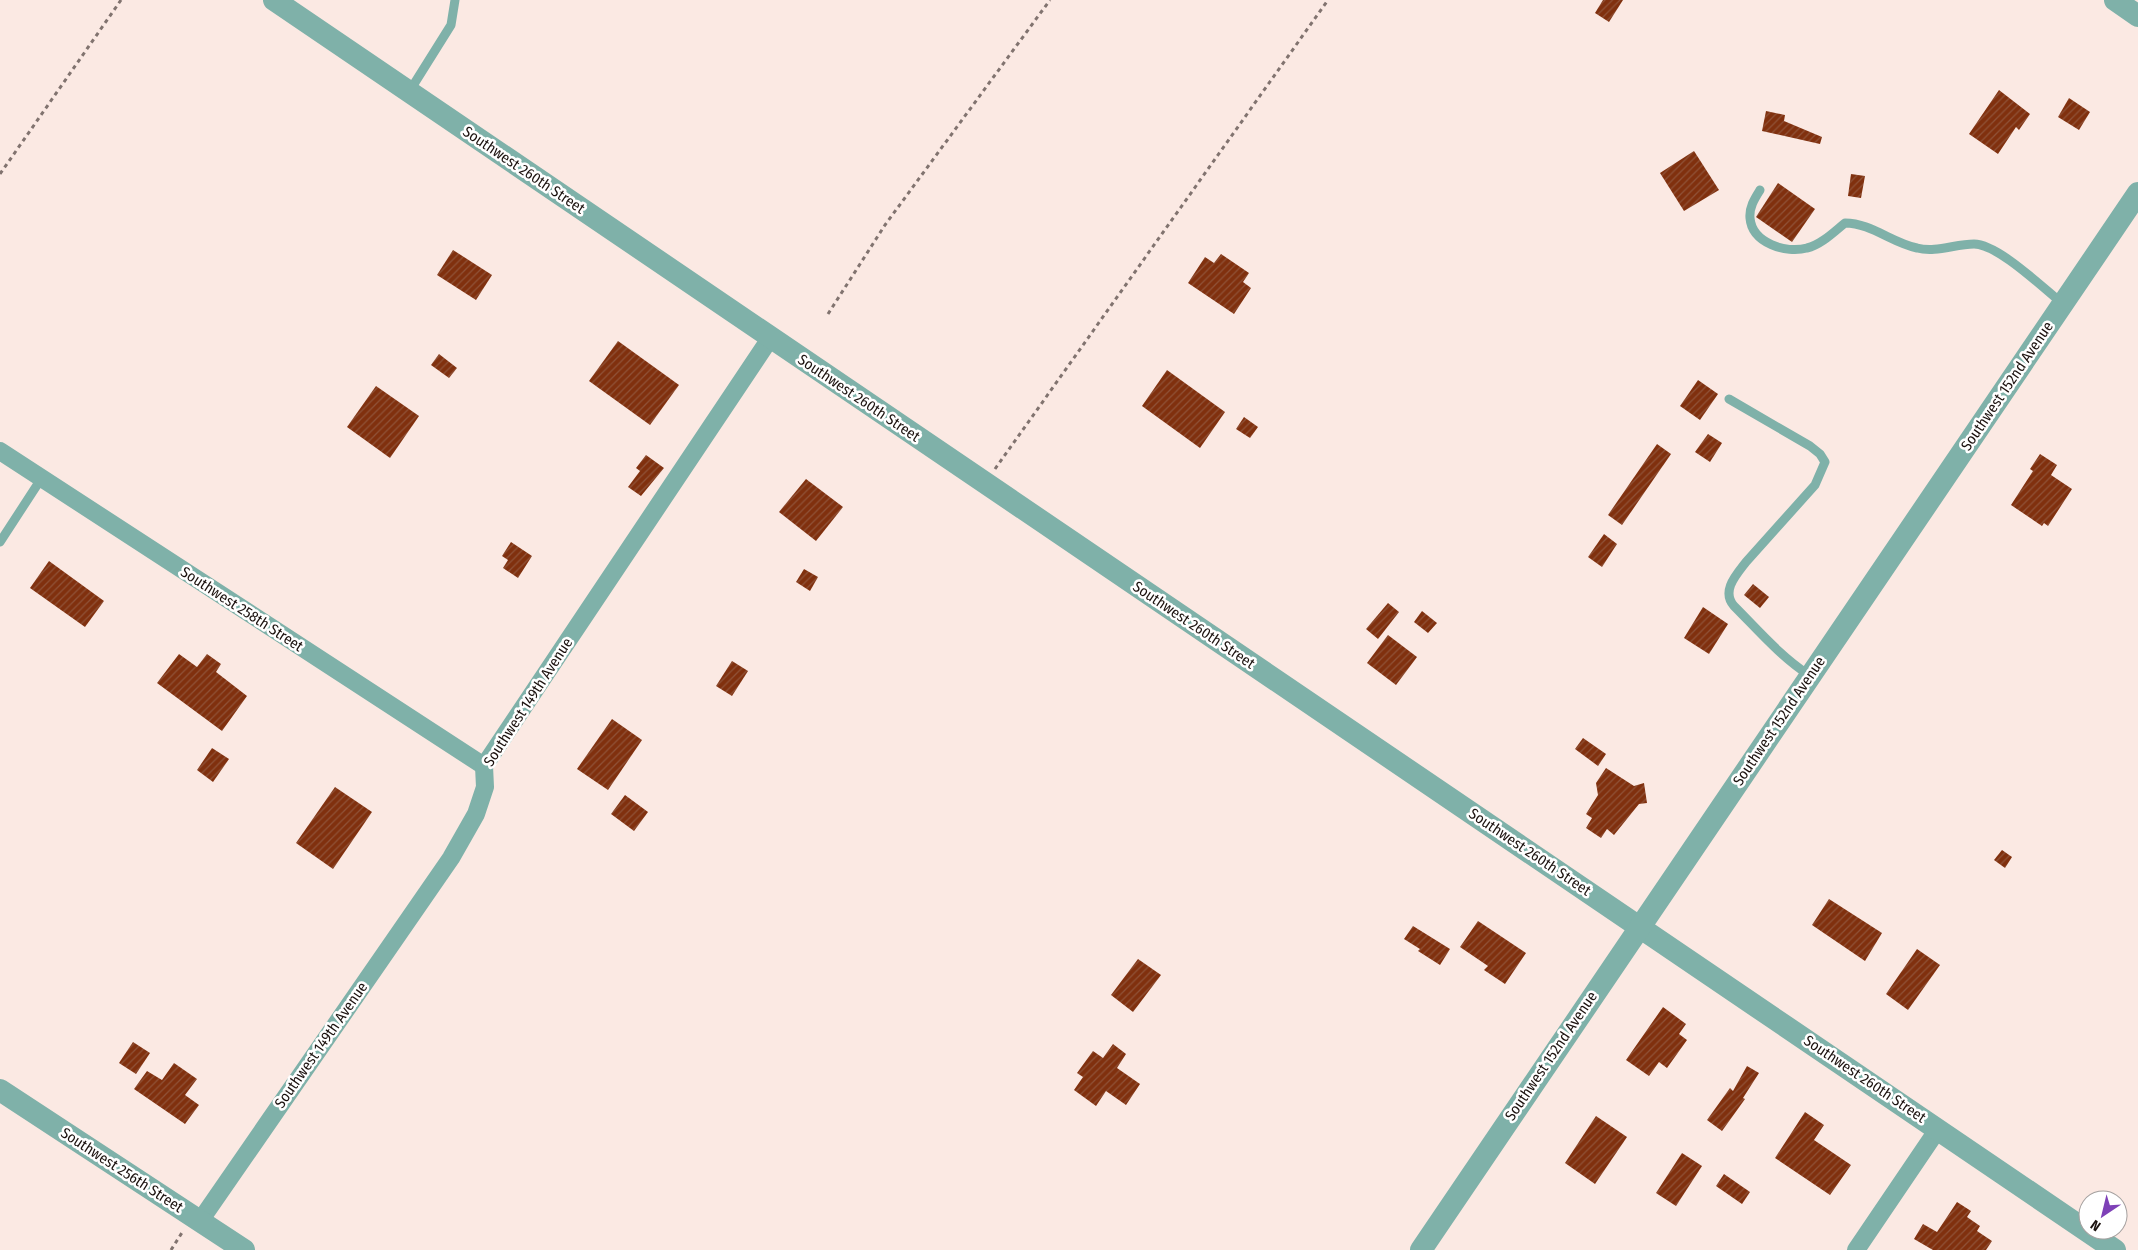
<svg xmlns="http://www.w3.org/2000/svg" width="2138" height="1250" font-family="'Fira Sans Condensed',sans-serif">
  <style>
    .building { fill: url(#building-hatch) }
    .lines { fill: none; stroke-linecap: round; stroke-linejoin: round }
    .path { stroke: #81736f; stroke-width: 3; stroke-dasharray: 4 4; stroke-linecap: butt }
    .service { stroke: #7fb1a9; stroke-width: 9 }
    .minor { stroke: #7fb1a9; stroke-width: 18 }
    .tertiary { stroke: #7fb1a9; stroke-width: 22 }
    .labels { text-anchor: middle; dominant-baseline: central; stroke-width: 5; stroke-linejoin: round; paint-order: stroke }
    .street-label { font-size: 15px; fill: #1b110e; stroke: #fff }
  </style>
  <defs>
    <pattern id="building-hatch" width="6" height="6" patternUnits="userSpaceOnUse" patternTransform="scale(1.25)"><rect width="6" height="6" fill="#80300e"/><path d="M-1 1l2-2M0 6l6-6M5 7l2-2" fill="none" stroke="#8f5238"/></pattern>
  </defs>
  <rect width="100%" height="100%" fill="#fbe9e3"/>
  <g class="building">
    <polygon points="1603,0 1623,0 1609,22 1595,13"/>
    <polygon points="1999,90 2030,114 2019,130 2016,127 1998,154 1969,134"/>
    <polygon points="2069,98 2090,112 2079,130 2058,117"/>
    <polygon points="1766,111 1785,115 1784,121 1822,137 1820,144 1762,131"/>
    <polygon points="1694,151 1719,190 1684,211 1660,173"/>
    <polygon points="1851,174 1865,176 1861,198 1848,196"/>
    <polygon points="1778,183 1815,209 1792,242 1756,217"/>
    <polygon points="453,250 492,275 476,300 437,275"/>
    <polygon points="1221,254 1249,273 1243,282 1251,288 1234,314 1188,283 1205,257 1214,263"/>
    <polygon points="618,341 679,385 650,425 589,381"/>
    <polygon points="439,354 457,368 449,378 431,365"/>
    <polygon points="1167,370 1225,412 1200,448 1142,406"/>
    <polygon points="1698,380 1718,394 1700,420 1680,406"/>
    <polygon points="376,386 419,416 390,458 347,427"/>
    <polygon points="1244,417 1258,427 1250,438 1236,429"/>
    <polygon points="1708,434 1722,443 1710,462 1695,452"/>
    <polygon points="1657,444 1671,454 1622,525 1608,515"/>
    <polygon points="2040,454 2057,465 2051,475 2072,489 2048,526 2044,523 2042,526 2011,505 2033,471 2030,469"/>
    <polygon points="646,455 664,468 641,496 628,487 640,471 636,468"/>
    <polygon points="806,479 843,507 816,541 779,512"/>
    <polygon points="1604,534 1617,544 1602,567 1588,557"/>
    <polygon points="511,542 532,556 518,578 503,568 508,560 502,556"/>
    <polygon points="49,561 104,601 85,627 30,588"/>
    <polygon points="804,569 818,577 810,591 796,582"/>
    <polygon points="1753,584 1769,597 1760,608 1744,595"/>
    <polygon points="1388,603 1399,612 1378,639 1366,629"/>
    <polygon points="1703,607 1728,624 1709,654 1684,638"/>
    <polygon points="1422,611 1437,623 1428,633 1414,622"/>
    <polygon points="1388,635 1417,657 1396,685 1367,663"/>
    <polygon points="179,654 197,667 207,654 221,664 216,672 247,696 222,731 157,683"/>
    <polygon points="732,661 748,671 732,696 716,686"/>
    <polygon points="612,719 642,740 608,790 577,769"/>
    <polygon points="1583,738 1606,754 1598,766 1575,749"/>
    <polygon points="212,748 229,759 213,782 197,770"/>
    <polygon points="1606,768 1634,786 1644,783 1647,803 1639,804 1614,835 1607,829 1601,838 1586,828 1592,818 1586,814 1598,795 1596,783"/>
    <polygon points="335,787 372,812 333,869 296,843"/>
    <polygon points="625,795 648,812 634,831 611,814"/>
    <polygon points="2002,850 2012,857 2005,868 1994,860"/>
    <polygon points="1829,899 1882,933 1865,961 1812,925"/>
    <polygon points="1478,921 1526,953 1505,984 1484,970 1488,966 1460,947"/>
    <polygon points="1413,926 1450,949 1440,965 1418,951 1420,949 1404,939"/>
    <polygon points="1917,949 1940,965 1908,1010 1886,994"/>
    <polygon points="1138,959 1161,975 1133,1012 1111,995"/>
    <polygon points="1663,1007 1686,1024 1679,1034 1687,1040 1667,1068 1659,1062 1649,1076 1626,1060"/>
    <polygon points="133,1042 150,1053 136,1074 119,1063"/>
    <polygon points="1113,1044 1126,1054 1117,1068 1140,1084 1126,1105 1106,1091 1096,1106 1074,1090 1083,1077 1077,1073 1093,1051 1103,1058"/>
    <polygon points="174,1063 197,1079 185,1095 199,1105 185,1124 134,1089 147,1071 162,1080"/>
    <polygon points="1747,1066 1759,1073 1743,1098 1745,1099 1722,1131 1707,1120 1730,1088 1733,1091"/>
    <polygon points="1805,1112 1824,1125 1814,1140 1851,1165 1830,1195 1775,1158"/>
    <polygon points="1596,1116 1627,1137 1595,1184 1565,1163"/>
    <polygon points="1682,1153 1702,1166 1676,1206 1656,1193"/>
    <polygon points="1724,1174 1750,1192 1742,1204 1716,1186"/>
    <polygon points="1957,1202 1971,1211 1967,1217 1980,1226 1977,1231 1992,1241 1986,1250 1933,1250 1914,1239 1923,1224 1937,1232"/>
  </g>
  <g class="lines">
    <g class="path">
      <polyline points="0,174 121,0"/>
      <polyline points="828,314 885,225 1050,0"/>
      <polyline points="995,469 1328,0"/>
      <polyline points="171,1250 183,1231"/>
    </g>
    <g class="service">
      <polyline points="409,92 451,25 455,0"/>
      <path d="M1760 190C1755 198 1749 207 1750 218 1752 243 1786 254 1807 248 1821 245 1835 231 1845 223 1871 223 1892 243 1917 248 1936 253 1955 244 1974 244 1998 244 2043 288 2063 304"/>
      <path d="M1729 399 1810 446 1820 454 1825 462 1815 485 1746 562C1736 575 1721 591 1734 606 1758 630 1780 656 1809 675"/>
      <polyline points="0,542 41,479"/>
    </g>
    <g class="minor">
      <polyline points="0,451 484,766"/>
      <polyline points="200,1221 451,858 476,814 485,787 484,766 771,337"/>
      <polyline points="1856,1250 1938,1129"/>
    </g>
    <g class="tertiary">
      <polyline points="274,0 2115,1250"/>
      <polyline points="2115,0 2138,16"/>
      <polyline points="0,1090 244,1250"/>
      <polyline points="1421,1250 2138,193"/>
    </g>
  </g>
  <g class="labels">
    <g class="street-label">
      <text transform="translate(524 170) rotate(34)">Southwest 260th Street</text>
      <text transform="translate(2007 386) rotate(-56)">Southwest 152nd Avenue</text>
      <text transform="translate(859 398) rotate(34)">Southwest 260th Street</text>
      <text transform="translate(242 609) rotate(33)">Southwest 258th Street</text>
      <text transform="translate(1194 625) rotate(34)">Southwest 260th Street</text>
      <text transform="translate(528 702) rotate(-57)">Southwest 149th Avenue</text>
      <text transform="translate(1779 721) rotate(-56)">Southwest 152nd Avenue</text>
      <text transform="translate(1530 852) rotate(34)">Southwest 260th Street</text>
      <text transform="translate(321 1045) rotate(-55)">Southwest 149th Avenue</text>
      <text transform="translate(1551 1056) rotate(-56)">Southwest 152nd Avenue</text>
      <text transform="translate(1865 1079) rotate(34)">Southwest 260th Street</text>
      <text transform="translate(122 1170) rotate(33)">Southwest 256th Street</text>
    </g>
  </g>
  <g transform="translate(2103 1215) rotate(215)"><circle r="24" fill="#ffffff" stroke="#a4a09f"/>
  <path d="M0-4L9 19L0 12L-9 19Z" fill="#7e41b7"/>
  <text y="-8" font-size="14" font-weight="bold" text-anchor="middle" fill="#1b110e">N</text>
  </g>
</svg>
